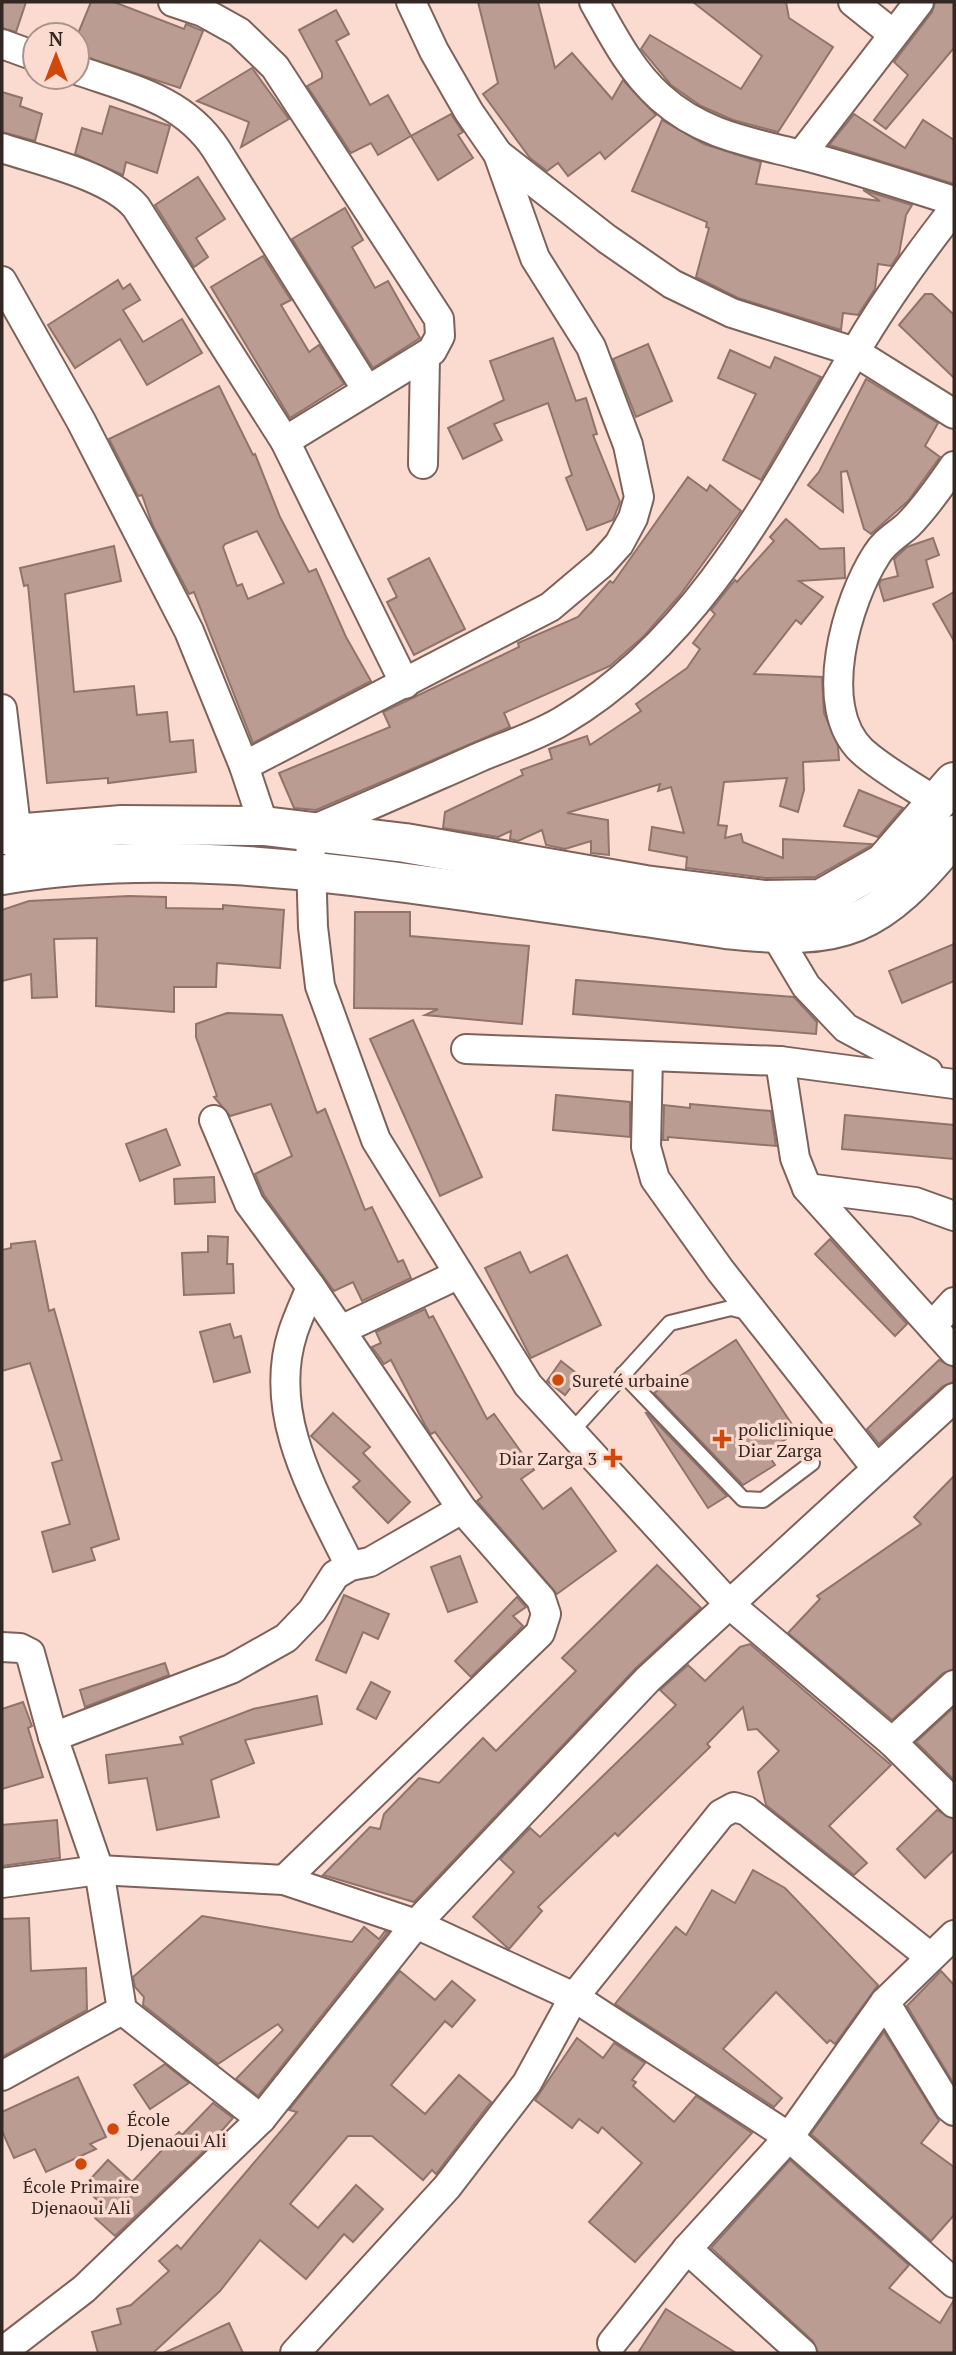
<svg xmlns="http://www.w3.org/2000/svg" width="956" height="2355" font-family="'PT Serif',serif">
  <style>
    .building { fill: #ba9c92; stroke: #90746a; stroke-width: 2; fill-rule: evenodd }
    .lines { fill: none; stroke-linecap: round; stroke-linejoin: round }
    .lane-casing { stroke: #7e6259; stroke-width: 18 }
    .street-casing { stroke: #7e6259; stroke-width: 32 }
    .primary-casing { stroke: #7e6259; stroke-width: 42 }
    .lane { stroke: #fff; stroke-width: 14 }
    .street { stroke: #fff; stroke-width: 28 }
    .primary { stroke: #fff; stroke-width: 38 }
    .poi-dot { fill: #cf4a0a; stroke: #fbdbd0; stroke-width: 2.5 }
    .labels { text-anchor: middle; dominant-baseline: central; stroke-width: 7; stroke-linejoin: round; paint-order: stroke }
    .poi-label { font-size: 18px; fill: #332723; stroke: #fbdbd0; text-anchor: start }
  </style>
  <rect width="100%" height="100%" fill="#fbdbd0"/>
  <g class="building">
    <polygon points="2,2 26,2 16,32 2,28"/>
    <polygon points="91,2 114,2 184,29 186,24 203,31 180,88 77,54 77,36"/>
    <polygon points="478,2 538,2 555,68 572,53 612,99 623,80 656,115 605,159 600,152 568,176 558,163 547,171 530,158 483,94 498,83"/>
    <polygon points="693,2 786,2 789,18 833,47 778,132 733,120 701,106 671,85 641,49 650,35 741,89 762,56"/>
    <polygon points="935,2 954,2 954,48 886,129 874,120 908,75 894,62 932,12"/>
    <polygon points="336,10 349,34 336,41 370,105 388,95 411,136 451,114 463,132 458,135 473,158 438,180 411,136 378,155 371,143 351,153 307,86 322,78 322,73 299,30"/>
    <polygon points="252,68 289,119 241,147 249,122 197,101"/>
    <polygon points="2,92 22,98 20,106 42,114 35,141 2,132"/>
    <polygon points="110,106 170,126 157,173 126,162 123,175 75,154 82,128 102,134"/>
    <polygon points="854,114 905,148 923,120 954,140 954,184 829,145"/>
    <polygon points="662,120 704,144 761,162 756,184 880,201 863,190 912,205 906,215 899,254 891,266 878,264 875,289 858,315 843,313 841,330 738,298 696,277 709,228 706,227 707,222 632,191"/>
    <polygon points="198,177 225,219 196,238 208,257 194,267 155,205"/>
    <polygon points="345,208 363,240 352,247 375,288 388,281 420,338 373,368 292,239"/>
    <polygon points="263,256 291,300 281,305 309,352 319,345 344,384 290,418 211,287"/>
    <polygon points="118,280 123,289 130,284 140,300 123,310 143,342 182,319 202,353 147,385 120,339 75,368 48,325"/>
    <polygon points="925,294 932,294 954,315 954,378 899,325"/>
    <polygon points="553,338 576,401 586,398 597,434 593,435 620,502 613,520 587,530 566,478 572,475 548,403 494,424 502,440 463,459 448,428 504,400 490,361"/>
    <polygon points="648,344 672,401 636,417 613,359"/>
    <polygon points="730,350 770,368 775,357 821,377 761,480 723,460 756,394 718,378"/>
    <polygon points="866,379 938,423 925,446 940,457 908,501 871,534 864,529 847,471 841,472 843,512 808,485 819,472"/>
    <path d="M219 386 253 455 255 454 280 517 309 572 316 569 346 637 371 681 253 743 194 592 189 594 153 526 142 495 138 496 109 439ZM257 531 284 583 248 599 242 584 237 586 223 547 225 544Z"/>
    <polygon points="688,477 707,491 710,485 741,511 680,595 644,636 610,666 504,713 510,727 316,810 294,808 279,773 390,727 383,712 519,647 518,643 578,617 610,581 613,583"/>
    <polygon points="786,519 820,549 844,548 845,578 799,581 823,597 801,624 796,620 754,674 822,677 824,713 838,746 839,760 803,762 804,790 798,812 780,806 787,778 724,782 718,825 727,826 725,838 741,834 743,842 783,858 783,839 872,844 870,846 815,877 766,878 686,868 687,857 649,850 652,827 684,833 671,787 658,791 660,784 567,813 608,820 609,855 591,853 591,841 565,849 546,845 542,830 518,841 510,839 511,831 498,837 443,828 445,812 523,775 521,770 552,759 549,749 587,736 590,745 641,711 636,704 687,668 700,649 693,643 715,614 711,610 735,580 737,582 774,541 770,537"/>
    <polygon points="933,538 939,555 926,560 933,587 884,601 879,584 881,580 898,576 894,559 907,547"/>
    <polygon points="114,546 121,581 65,594 74,692 134,686 137,715 167,712 170,742 193,740 196,772 108,783 108,778 47,783 28,585 24,586 20,568"/>
    <polygon points="429,558 465,629 414,655 387,602 397,597 388,579"/>
    <polygon points="954,592 954,641 933,604"/>
    <polygon points="859,790 903,808 878,837 844,826"/>
    <polygon points="129,896 166,897 166,908 223,909 223,905 284,910 280,968 217,963 216,987 174,987 174,1012 96,1006 97,938 54,939 57,997 32,998 31,974 2,981 2,910 29,901"/>
    <polygon points="355,912 410,912 410,936 529,946 522,1024 425,1015 438,1009 354,1008"/>
    <polygon points="954,944 954,981 902,1003 889,971"/>
    <polygon points="576,980 794,997 817,1022 816,1034 573,1014"/>
    <polygon points="227,1013 282,1015 317,1113 325,1109 365,1210 372,1207 398,1262 403,1260 411,1278 362,1301 353,1282 334,1291 264,1195 255,1174 292,1156 271,1104 230,1116 214,1097 217,1096 196,1037 196,1024"/>
    <polygon points="413,1020 482,1177 440,1196 370,1039"/>
    <polygon points="556,1095 630,1102 630,1137 553,1130"/>
    <polygon points="690,1104 771,1111 776,1146 668,1137 668,1140 663,1140 664,1105 690,1108"/>
    <polygon points="845,1115 954,1125 954,1159 842,1149"/>
    <polygon points="166,1129 180,1165 140,1181 126,1144"/>
    <polygon points="214,1177 215,1202 175,1204 174,1179"/>
    <polygon points="208,1236 228,1237 227,1264 233,1264 234,1293 184,1295 182,1253 208,1252"/>
    <polygon points="830,1239 907,1324 895,1336 815,1254"/>
    <polygon points="35,1241 49,1311 54,1309 119,1539 91,1548 95,1560 53,1572 42,1532 70,1524 52,1463 62,1460 30,1363 2,1371 2,1250 11,1248 11,1244"/>
    <polygon points="520,1252 530,1273 567,1255 601,1325 531,1358 485,1268"/>
    <polygon points="425,1309 429,1318 433,1316 487,1419 494,1414 534,1470 521,1479 543,1509 571,1488 616,1551 557,1594 477,1501 482,1497 435,1432 431,1434 425,1425 391,1360 384,1364 372,1347 381,1343 376,1332"/>
    <polygon points="230,1324 234,1338 241,1336 250,1372 214,1382 200,1332"/>
    <polygon points="736,1340 797,1432 766,1452 775,1465 743,1485 654,1393"/>
    <polygon points="939,1360 954,1367 954,1382 943,1386 879,1444 867,1429"/>
    <polygon points="561,1361 580,1376 565,1395 547,1381"/>
    <polygon points="333,1413 370,1447 363,1453 410,1502 388,1523 353,1487 360,1481 311,1436"/>
    <polygon points="646,1413 647,1413 727,1496 708,1508"/>
    <polygon points="954,1476 954,1669 943,1673 892,1720 788,1633 820,1599 817,1596 921,1524 914,1517"/>
    <polygon points="460,1556 477,1602 448,1612 431,1567"/>
    <polygon points="657,1565 701,1608 635,1669 414,1902 323,1875 370,1827 380,1829 384,1814 419,1778 439,1783 483,1738 496,1751 576,1671 562,1658"/>
    <polygon points="344,1595 389,1614 378,1639 363,1632 346,1673 316,1660"/>
    <polygon points="517,1597 526,1607 513,1616 523,1626 471,1677 455,1661"/>
    <polygon points="750,1644 891,1765 829,1826 867,1863 854,1875 766,1805 758,1772 779,1751 757,1729 748,1730 743,1707 707,1744 710,1747 618,1836 615,1833 538,1907 542,1911 509,1949 473,1917 514,1872 500,1859 530,1828 540,1837 676,1705 660,1690 688,1665 705,1681 740,1647"/>
    <polygon points="165,1663 169,1675 85,1707 80,1690"/>
    <polygon points="371,1682 390,1692 376,1719 357,1709"/>
    <polygon points="317,1696 322,1724 245,1740 254,1763 211,1780 219,1817 157,1830 147,1778 109,1783 106,1755 183,1744 180,1737 253,1709"/>
    <polygon points="23,1702 32,1726 28,1728 43,1777 2,1789 2,1709"/>
    <polygon points="954,1707 954,1780 916,1742"/>
    <polygon points="937,1810 954,1819 954,1850 925,1878 897,1849"/>
    <polygon points="57,1820 60,1858 2,1866 2,1825"/>
    <polygon points="753,1870 785,1888 878,1985 835,2044 830,2040 827,2043 776,1992 723,2049 782,2098 774,2107 615,2004 676,1927 686,1935 712,1890 735,1903"/>
    <polygon points="202,1916 352,1942 364,1927 379,1939 385,1931 388,1932 258,2096 236,2079 283,2030 278,2024 218,2064 143,2005 144,1997 135,1987 133,1977"/>
    <polygon points="29,1918 31,1971 86,1968 87,2010 2,2057 2,1919"/>
    <polygon points="400,1971 435,2000 452,1981 475,2000 452,2027 445,2021 391,2085 425,2114 459,2075 491,2102 436,2174 432,2170 423,2180 372,2136 348,2136 290,2204 318,2228 356,2185 383,2209 353,2242 344,2234 306,2279 260,2240 220,2291 153,2353 98,2353 92,2332 121,2324 117,2309 131,2305 169,2271 159,2261 177,2245 181,2249 297,2112 289,2110"/>
    <polygon points="941,1971 954,1985 954,2084 907,2006"/>
    <polygon points="884,2032 939,2121 921,2143 954,2167 954,2215 931,2241 811,2134"/>
    <polygon points="577,2038 603,2058 614,2043 645,2063 632,2080 636,2082 633,2086 674,2122 696,2096 752,2133 635,2262 589,2222 642,2163 602,2127 598,2133 579,2119 572,2128 535,2100"/>
    <polygon points="165,2064 189,2083 150,2109 134,2085"/>
    <polygon points="78,2077 106,2137 90,2144 96,2149 46,2172 35,2149 14,2158 2,2131 2,2112"/>
    <polygon points="213,2103 233,2118 202,2153 115,2236 95,2218 105,2207 83,2187 108,2160 132,2182 179,2132 182,2135"/>
    <polygon points="790,2160 909,2265 889,2288 940,2323 954,2300 954,2353 818,2353 813,2341 711,2248"/>
    <polygon points="666,2309 736,2353 638,2353"/>
    <polygon points="229,2323 243,2353 164,2353"/>
  </g>
  <g class="lines">
    <defs>
      <g id="lane">
        <polyline points="623,1374 743,1499 763,1500 812,1463"/>
        <polyline points="572,1431 670,1323 731,1308 751,1313"/>
      </g>
      <g id="street">
        <polyline points="173,2 203,12 239,32 275,67 439,319 440,336 432,351 285,441"/>
        <polyline points="411,2 434,51 469,112 498,154 607,239 672,284 732,313 855,352 954,414"/>
        <path d="M594 2C613 36 631 71 660 97 702 135 750 142 801 155 853 168 903 185 954 201"/>
        <polyline points="853,2 893,34"/>
        <polyline points="2,44 35,56"/>
        <path d="M77 70C131 89 183 99 216 149L367 390"/>
        <path d="M2 148C41 161 110 176 136 207L285 441 405 684"/>
        <polyline points="801,155 919,2"/>
        <path d="M954 209C918 255 884 302 855 352 776 486 701 639 562 721 537 736 506 746 480 757 423 782 367 807 310 831L313 927 320 986 376 1140 528 1385 729 1604 892 1742 954 1803"/>
        <polyline points="2,281 81,421 189,631 244,766 264,826"/>
        <polyline points="423,464 425,357"/>
        <polyline points="2,709 19,852"/>
        <polyline points="244,766 550,607 601,564 619,544 633,518 639,497 628,445 591,347 535,258 498,154"/>
        <path d="M938 803C913 786 884 771 862 751 815 707 847 600 877 554 885 541 897 535 908 525 926 507 940 486 954 466"/>
        <polyline points="775,934 806,986 846,1028 928,1072"/>
        <polyline points="466,1049 780,1061 954,1084"/>
        <polyline points="648,1056 646,1147 655,1179 720,1270 877,1469"/>
        <polyline points="780,1061 795,1158 807,1188 954,1351"/>
        <polyline points="214,1120 249,1203 311,1287"/>
        <polyline points="807,1188 915,1202 954,1216"/>
        <polyline points="932,1326 954,1302"/>
        <polyline points="341,1330 459,1274"/>
        <polyline points="2,1647 20,1648 30,1653 53,1737 99,1870 122,2010 2,2076"/>
        <polyline points="53,1737 231,1669 286,1638 312,1611 335,1575 350,1566 370,1562 462,1509"/>
        <polyline points="892,1742 954,1685"/>
        <path d="M284 1880 540 1633 546 1614 541 1599 462 1509 311 1287C305 1302 298 1317 293 1332 266 1415 315 1494 350 1566"/>
        <polyline points="2,1883 99,1870 284,1880 416,1924 574,1997 789,2137 954,2283"/>
        <polyline points="885,2002 949,2107 954,2111"/>
        <polyline points="122,2010 261,2119"/>
        <polyline points="687,2249 802,2353"/>
        <polyline points="612,2343 687,2249 789,2137 885,2002 954,1935"/>
        <polyline points="2,2352 84,2289 261,2119 416,1924 647,1680 954,1398"/>
        <polyline points="295,2353 447,2187 527,2083 574,1997 721,1814 734,1807 747,1811 929,1956"/>
      </g>
      <g id="primary">
        <polyline points="2,835 122,825 264,826 405,843 645,885 765,900 821,899 884,863 954,782"/>
        <path d="M2 875C152 849 307 869 457 890 547 903 636 915 726 929 845 942 878 928 954 835"/>
      </g>
    </defs>
    <use href="#lane" class="lane-casing"/>
    <use href="#street" class="street-casing"/>
    <use href="#primary" class="primary-casing"/>
    <use href="#lane" class="lane"/>
    <use href="#street" class="street"/>
    <use href="#primary" class="primary"/>
  </g>
  <g class="poi-dot">
    <circle cx="558" cy="1380" r="7"/>
    <path d="M718.5 1428.5h7v7h7v7h-7v7h-7v-7h-7v-7h7z"/>
    <path d="M609.5 1447.5h7v7h7v7h-7v7h-7v-7h-7v-7h7z"/>
    <circle cx="113" cy="2129" r="7"/>
    <circle cx="81" cy="2164" r="7"/>
  </g>
  <g class="labels">
    <g class="poi-label">
      <text x="572" y="1380">Sureté urbaine</text>
      <text x="738" y="1429">policlinique<tspan x="738" dy="21">Diar Zarga</tspan></text>
      <text x="597" y="1458" text-anchor="end">Diar Zarga 3</text>
      <text x="127" y="2119">École<tspan x="127" dy="21">Djenaoui Ali</tspan></text>
      <text x="81" y="2186" text-anchor="middle">École Primaire<tspan x="81" dy="21">Djenaoui Ali</tspan></text>
    </g>
  </g>
  <rect width="956" height="2355" fill="none" stroke="#332723" stroke-width="7"/>
  <g transform="translate(56 56)"><circle r="33" fill="#fbdbd0" stroke="#ab938b" stroke-width="2"/>
  <path d="M0-5L12 26L0 18L-12 26Z" fill="#cf4a0a"/>
  <text y="-10" font-size="19" font-weight="bold" text-anchor="middle" fill="#332723">N</text>
  </g>
</svg>
